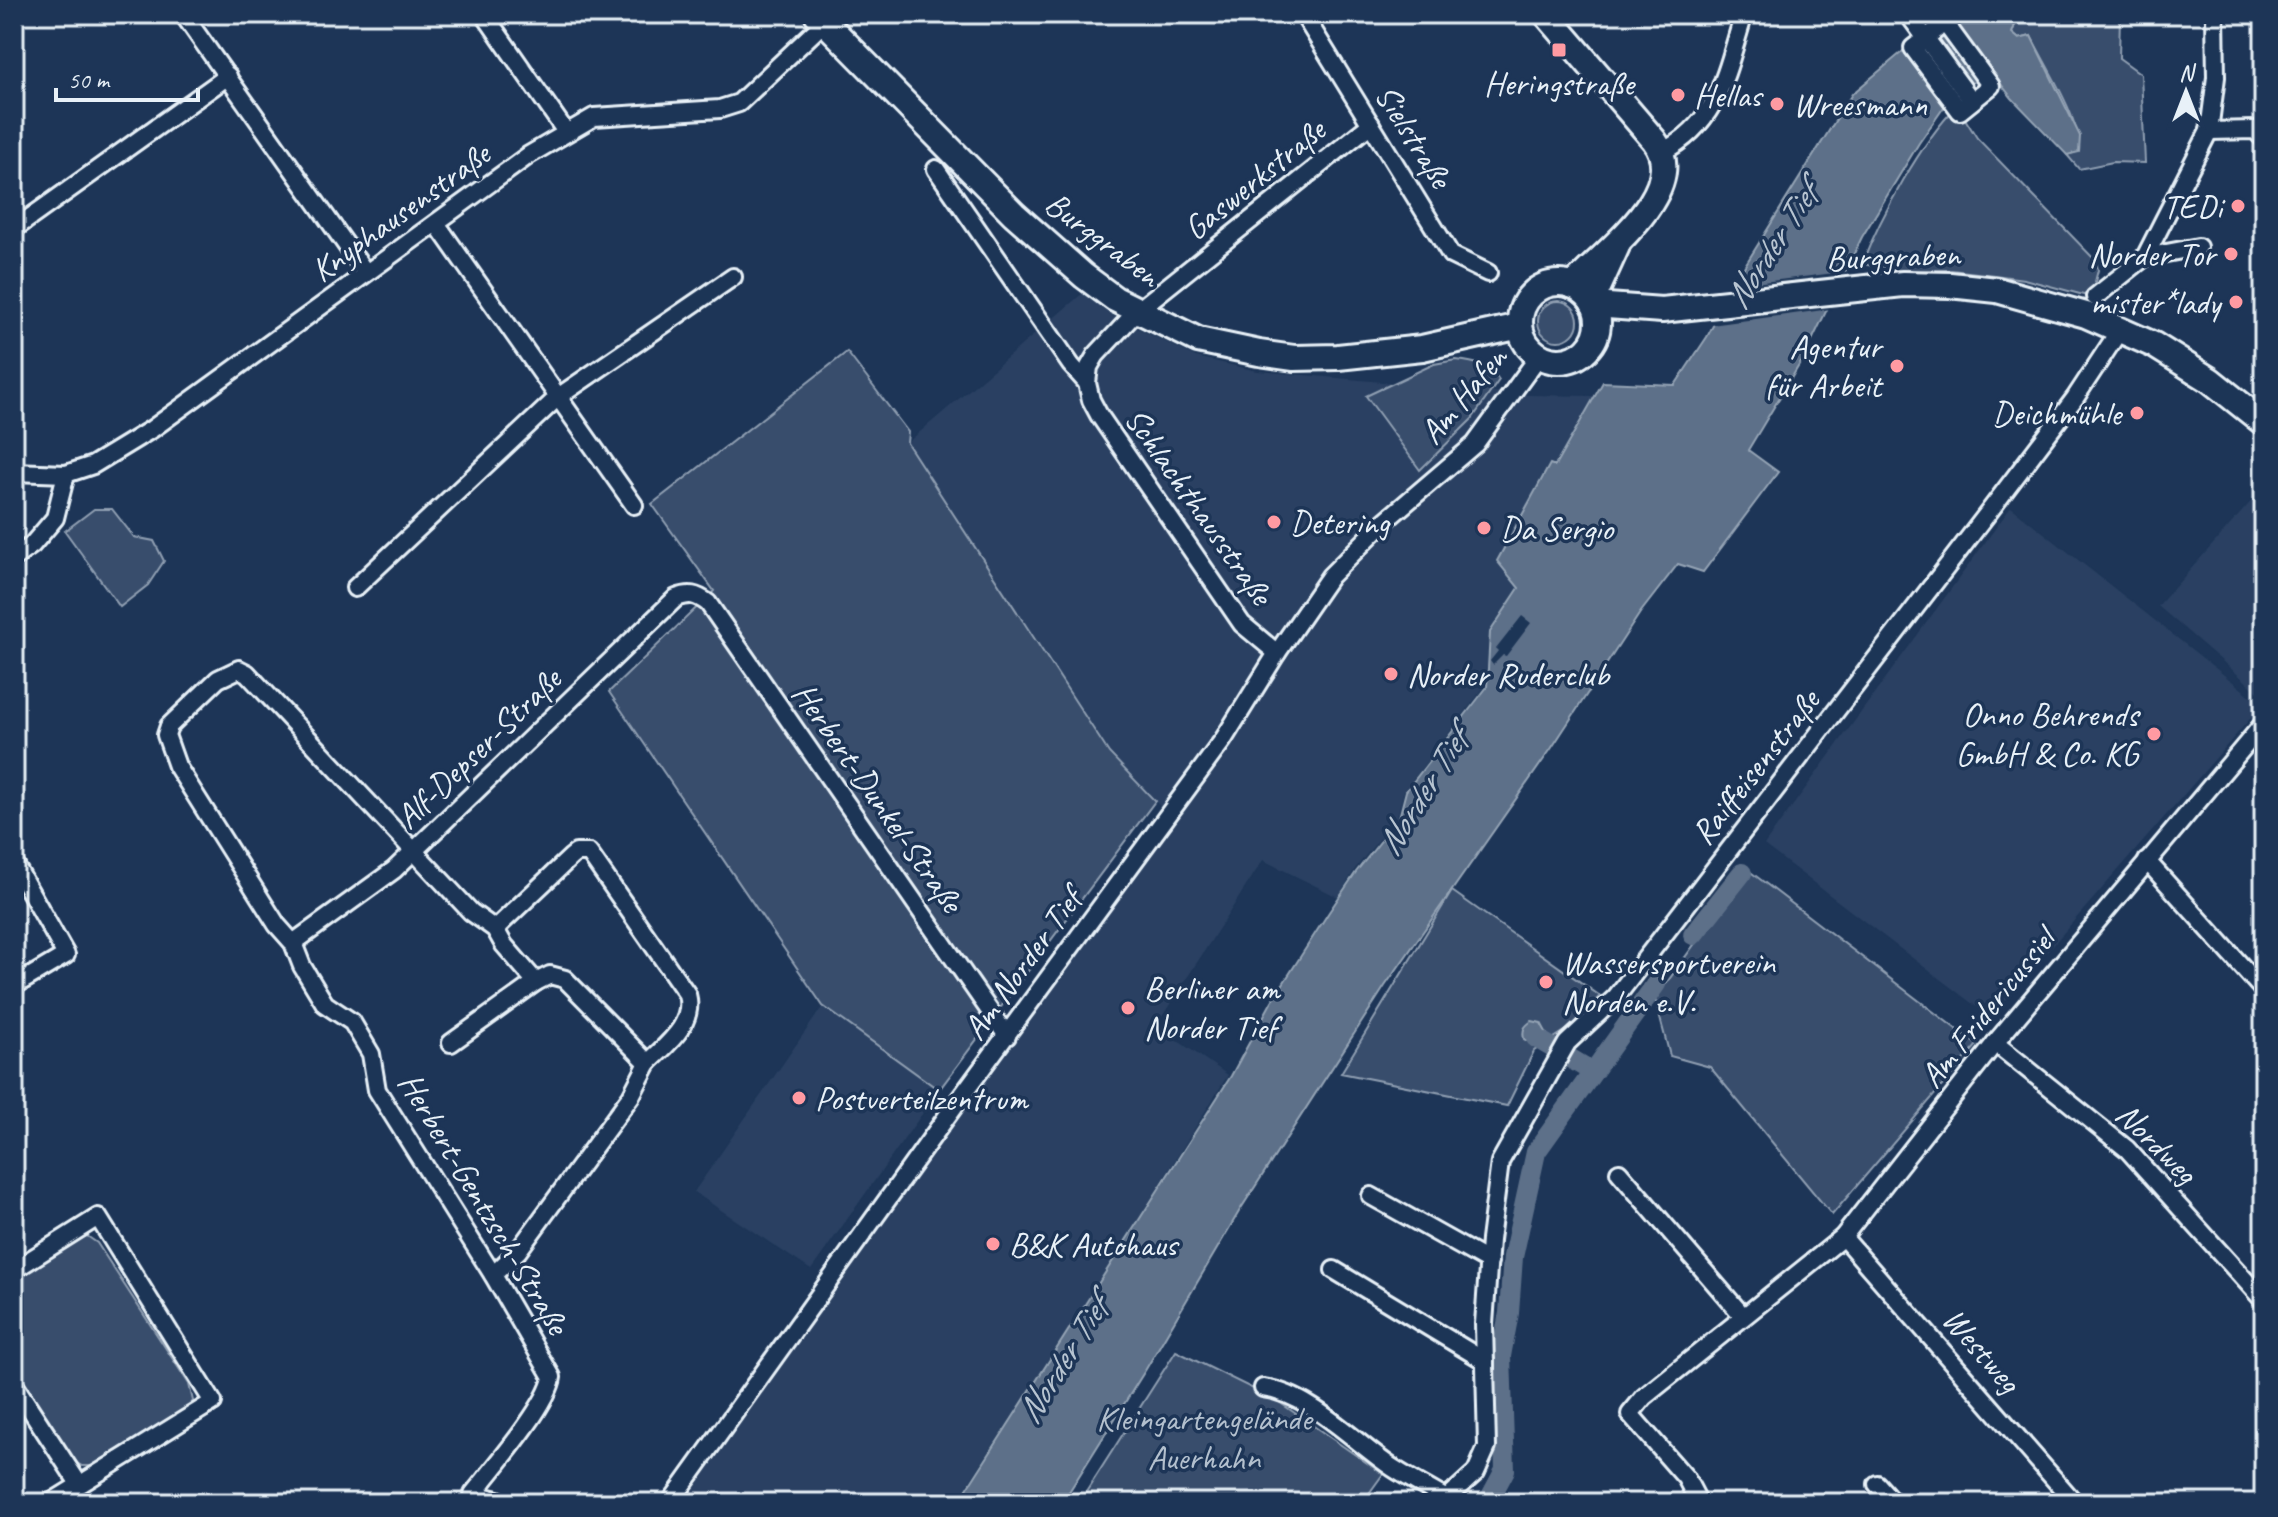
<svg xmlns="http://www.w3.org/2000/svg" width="2278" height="1517" font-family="Caveat,sans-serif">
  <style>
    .built { fill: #2a4162 }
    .green { fill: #374d6c; stroke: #909fb2; stroke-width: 2 }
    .water { fill: #5d7089; stroke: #95a4b5; stroke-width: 2 }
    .pier { fill: #1d3557 }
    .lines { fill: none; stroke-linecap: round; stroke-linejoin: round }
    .canal { stroke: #5d7089; stroke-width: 20 }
    .street-casing { stroke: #e8f1f8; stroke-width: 22 }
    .secondary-casing { stroke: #e8f1f8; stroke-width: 30 }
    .street { stroke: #1d3557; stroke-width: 16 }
    .secondary { stroke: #1d3557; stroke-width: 24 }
    .poi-dot { fill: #ff9aa2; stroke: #1d3557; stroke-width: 3 }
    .labels { text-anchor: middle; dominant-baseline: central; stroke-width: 7; stroke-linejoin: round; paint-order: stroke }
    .poi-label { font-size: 34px; fill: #e8f1f8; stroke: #1d3557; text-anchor: start }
    .street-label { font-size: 34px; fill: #e8f1f8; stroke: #1d3557 }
    .park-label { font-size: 34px; fill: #b3c0ce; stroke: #1d3557 }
    .water-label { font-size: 36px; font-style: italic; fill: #b7c4d1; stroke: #1d3557 }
  </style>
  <rect width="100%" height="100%" fill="#1d3557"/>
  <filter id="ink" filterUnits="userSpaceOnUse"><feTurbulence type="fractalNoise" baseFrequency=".0125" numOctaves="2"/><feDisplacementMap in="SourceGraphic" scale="16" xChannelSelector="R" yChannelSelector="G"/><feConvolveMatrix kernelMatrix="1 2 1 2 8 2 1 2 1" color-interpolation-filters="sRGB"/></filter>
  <g filter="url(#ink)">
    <g class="built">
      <polygon points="1083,293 1113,316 1196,357 1257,371 1529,395 1594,396 1554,466 1550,464 1496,561 1518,588 1490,632 1489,674 1485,686 1404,791 1397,817 1355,869 1338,897 1263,860 1156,1026 1228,1075 1119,1250 956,1503 681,1503 1174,821 1110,753 979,562 907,443"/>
      <polygon points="2264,487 2264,697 2158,606"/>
      <polygon points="2011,507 2262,705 1990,1017 1764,845"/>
      <polygon points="823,1006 939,1090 811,1270 694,1192"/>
    </g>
    <g class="green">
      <path d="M2019 14H2120L2119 58 2141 74 2145 163 2113 162 2079 169 2067 155 2079 151C2081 120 2046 66 2031 36L2019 39 2012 33Z"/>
      <path d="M1957 106 1977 138 2096 261 2098 270 2091 297 2024 279 1994 275 1951 270 1903 271 1862 264C1881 216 1921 142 1957 106Z"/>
      <circle cx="1558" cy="321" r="20"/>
      <polygon points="847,352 908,432 907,443 1109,753 1155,801 939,1090 823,1006 609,692 714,591 652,504"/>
      <path d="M1456 360C1473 362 1490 364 1499 380L1472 419 1420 470 1366 396 1434 364Z"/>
      <polygon points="94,509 112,509 134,537 154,541 164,561 148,585 120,607 65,531"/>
      <polygon points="1748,870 1977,1045 1832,1215 1710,1067 1670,1056 1655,999"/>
      <polygon points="1452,891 1600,996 1571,1027 1534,1051 1507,1106 1341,1073"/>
      <polygon points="87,1236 97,1243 189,1384 193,1401 188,1408 93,1466 82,1466 70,1459 14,1365 14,1279 74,1239"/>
      <polygon points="1176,1351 1276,1400 1383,1474 1362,1503 1079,1503"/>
    </g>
    <g class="water">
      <polygon points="1954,14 2019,14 2012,33 2019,39 2031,36 2080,136 2079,152 2067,155 2012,98 1989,69 1944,107 1919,143 1862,237 1804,357 1748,450 1778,472 1703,572 1678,564 1640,613 1551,749 1385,986 1240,1210 1146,1369 1062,1503 958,1503 1231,1076 1272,1001 1329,912 1356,872 1399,818 1406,791 1487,687 1490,632 1519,588 1497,561 1550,464 1555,466 1603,382 1675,385 1707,337 1744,267 1852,94 1908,47 1951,25"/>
      <path d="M1532 1021 1541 1023 1547 1034 1545 1045 1536 1046 1524 1039C1522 1030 1524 1026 1532 1021Z"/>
    </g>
    <g class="pier">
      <polygon points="1850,271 1831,309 1711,325 1711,320 1730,286"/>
      <polygon points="1522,616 1531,623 1506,656 1503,655 1493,665 1490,661 1498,651 1496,649"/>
    </g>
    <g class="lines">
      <g class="canal">
        <polyline points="1693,935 1742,873"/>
        <polyline points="1536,1038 1593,1072"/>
        <polyline points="1489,1500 1505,1470 1501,1356 1509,1313 1513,1257 1536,1152 1656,984"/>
      </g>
      <defs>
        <g id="street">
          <polyline points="183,14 366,273"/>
          <polyline points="484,14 566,132"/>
          <polyline points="1303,14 1451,255 1488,273"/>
          <polyline points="1908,14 1972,101"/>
          <polygon points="1945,23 1991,86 1960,111 1913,48"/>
          <polyline points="2209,131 2255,130 2264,139"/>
          <path d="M1662 152C1720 122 1726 71 1744 14"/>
          <polyline points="936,169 1071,365 1087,383"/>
          <polyline points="436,223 634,505"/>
          <polyline points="14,229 228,76"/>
          <polyline points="2145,257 2209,131 2216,77 2215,14"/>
          <polyline points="2095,297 2145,257 2198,247"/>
          <polyline points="14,472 66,474 93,465 152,429 529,155 594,117 720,109 739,103 832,15"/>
          <polyline points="14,558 32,545 55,518 66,474"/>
          <polyline points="355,588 558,397 733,277"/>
          <polyline points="1277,653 1242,624 1099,415 1091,400 1087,383 1089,367 1096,355 1137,311 1371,124"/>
          <polyline points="2147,861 2264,991"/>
          <polyline points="14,863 66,955 14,986"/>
          <path d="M495 929 571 857 576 853H589L687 994C695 1024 667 1044 648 1063L565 979 550 975 536 982 504 945 495 929 471 912 247 673 239 669 218 679 169 726 166 735 177 766 277 925 293 943 302 966 325 1004 352 1022 371 1054 377 1090 493 1275 552 1377C549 1404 492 1470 473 1494L498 1500 500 1503"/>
          <path d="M293 943 394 870 676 598C690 593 696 594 708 603L1007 1036"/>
          <polyline points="451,1043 536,982"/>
          <polyline points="1995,1043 2127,1149 2264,1301"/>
          <polyline points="1619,1172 1743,1316"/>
          <polyline points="1371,1196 1489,1262"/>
          <polyline points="1843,1237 2075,1503"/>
          <polyline points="14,1270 98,1217 213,1402 50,1503"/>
          <polyline points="1334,1270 1485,1361"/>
          <polyline points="493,1275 518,1251 631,1096 648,1063"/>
          <polyline points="14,1384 79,1484"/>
          <path d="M1263 1388C1311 1394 1354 1442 1393 1468 1410 1479 1429 1489 1447 1499"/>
          <polyline points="1877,1484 1894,1503"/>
          <polyline points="670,1503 958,1101 1223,740 1277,653 1330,576 1385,521 1475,444 1539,356"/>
          <polyline points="1442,1503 1476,1472 1487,1447 1484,1324 1490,1240 1500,1162 1567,1043 1616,997 1988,513 2075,398 2121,328"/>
          <polyline points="1699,1503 1686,1478 1630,1414 1644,1397 1843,1237 1995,1043 2264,723"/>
        </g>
        <g id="secondary">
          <polyline points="817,14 1014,214 1084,276 1115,299 1198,340 1259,353 1294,358 1338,357 1422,348 1520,326"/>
          <path d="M1546 14 1654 140C1692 190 1603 252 1573 286"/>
          <circle cx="1559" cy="322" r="39"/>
          <polyline points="1592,301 1617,246"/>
          <polyline points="1594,305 1662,310 1903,284 1950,285 1997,290 2086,315 2154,345 2210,380 2264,423"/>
        </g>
      </defs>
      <use href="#street" class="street-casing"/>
      <use href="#secondary" class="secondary-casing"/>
      <use href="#street" class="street"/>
      <use href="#secondary" class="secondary"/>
    </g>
  </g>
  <g class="poi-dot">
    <rect x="1551" y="42" width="16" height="16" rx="4"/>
    <circle cx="1678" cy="95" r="8"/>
    <circle cx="1777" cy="104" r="8"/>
    <circle cx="2238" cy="206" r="8"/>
    <circle cx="2231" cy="254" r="8"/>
    <circle cx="2236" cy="302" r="8"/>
    <circle cx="1897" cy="366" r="8"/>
    <circle cx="2137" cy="413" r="8"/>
    <circle cx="1274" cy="522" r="8"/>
    <circle cx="1484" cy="528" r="8"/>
    <circle cx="1391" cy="674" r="8"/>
    <circle cx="2154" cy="734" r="8"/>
    <circle cx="1546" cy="982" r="8"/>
    <circle cx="1128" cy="1008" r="8"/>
    <circle cx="799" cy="1098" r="8"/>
    <circle cx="993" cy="1244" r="8"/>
  </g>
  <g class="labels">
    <g class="poi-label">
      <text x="1559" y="83" text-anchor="middle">Heringstraße</text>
      <text x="1694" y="95">Hellas</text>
      <text x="1793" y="104">Wreesmann</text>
      <text x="2222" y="206" text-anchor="end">TEDi</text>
      <text x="2215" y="254" text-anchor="end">Norder Tor</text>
      <text x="2220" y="302" text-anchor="end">mister*lady</text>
      <text x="1881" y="346" text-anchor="end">Agentur<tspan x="1881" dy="39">für Arbeit</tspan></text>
      <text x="2121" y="413" text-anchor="end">Deichmühle</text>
      <text x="1290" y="522">Detering</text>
      <text x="1500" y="528">Da Sergio</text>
      <text x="1407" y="674">Norder Ruderclub</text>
      <text x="2138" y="714" text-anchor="end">Onno Behrends<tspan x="2138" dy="39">GmbH &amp; Co. KG</tspan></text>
      <text x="1562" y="962">Wassersportverein<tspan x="1562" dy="39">Norden e.V.</tspan></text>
      <text x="1144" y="988">Berliner am<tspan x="1144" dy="39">Norder Tief</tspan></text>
      <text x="815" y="1098">Postverteilzentrum</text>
      <text x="1009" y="1244">B&amp;K Autohaus</text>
    </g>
    <g class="street-label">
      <text transform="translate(1414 136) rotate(58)">Sielstraße</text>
      <text transform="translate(1254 179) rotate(-39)">Gaswerkstraße</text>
      <text transform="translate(400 212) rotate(-36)">Knyphausenstraße</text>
      <text transform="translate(1103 239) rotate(37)">Burggraben</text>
      <text transform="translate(1893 256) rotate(-2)">Burggraben</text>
      <text transform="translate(1463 395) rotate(-50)">Am Hafen</text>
      <text transform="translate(1199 506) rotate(55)">Schlachthausstraße</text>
      <text transform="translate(478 748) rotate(-44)">Alf-Depser-Straße</text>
      <text transform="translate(1755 767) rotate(-52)">Raiffeisenstraße</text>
      <text transform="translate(878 797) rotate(55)">Herbert-Dunkel-Straße</text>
      <text transform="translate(1022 964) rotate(-54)">Am Norder Tief</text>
      <text transform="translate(1987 1008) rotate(-51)">Am Fridericussiel</text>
      <text transform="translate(2157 1143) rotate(45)">Nordweg</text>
      <text transform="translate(484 1203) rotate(59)">Herbert-Gentzsch-Straße</text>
      <text transform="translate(1982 1350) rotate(49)">Westweg</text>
    </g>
    <g class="park-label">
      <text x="1204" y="1418">Kleingartengelände<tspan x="1204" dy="39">Auerhahn</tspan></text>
    </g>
    <g class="water-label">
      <text transform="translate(1771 246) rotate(-57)">Norder Tief</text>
      <text transform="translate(1422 792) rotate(-58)">Norder Tief</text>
      <text transform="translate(1062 1360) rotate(-58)">Norder Tief</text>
    </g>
  </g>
  <rect width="2278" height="1517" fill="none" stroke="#1d3557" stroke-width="48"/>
  <rect x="24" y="24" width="2230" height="1469" fill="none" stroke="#e8f1f8" stroke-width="3" filter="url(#ink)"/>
  <g transform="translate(2186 92)" stroke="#1d3557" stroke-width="6" paint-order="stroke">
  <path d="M0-6L14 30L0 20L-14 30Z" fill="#e8f1f8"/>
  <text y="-12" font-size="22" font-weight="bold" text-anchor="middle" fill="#e8f1f8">N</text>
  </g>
  <path d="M56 88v12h142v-12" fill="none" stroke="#e8f1f8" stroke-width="4"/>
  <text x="68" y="88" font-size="24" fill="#e8f1f8" stroke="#1d3557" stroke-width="6" paint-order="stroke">50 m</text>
</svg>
